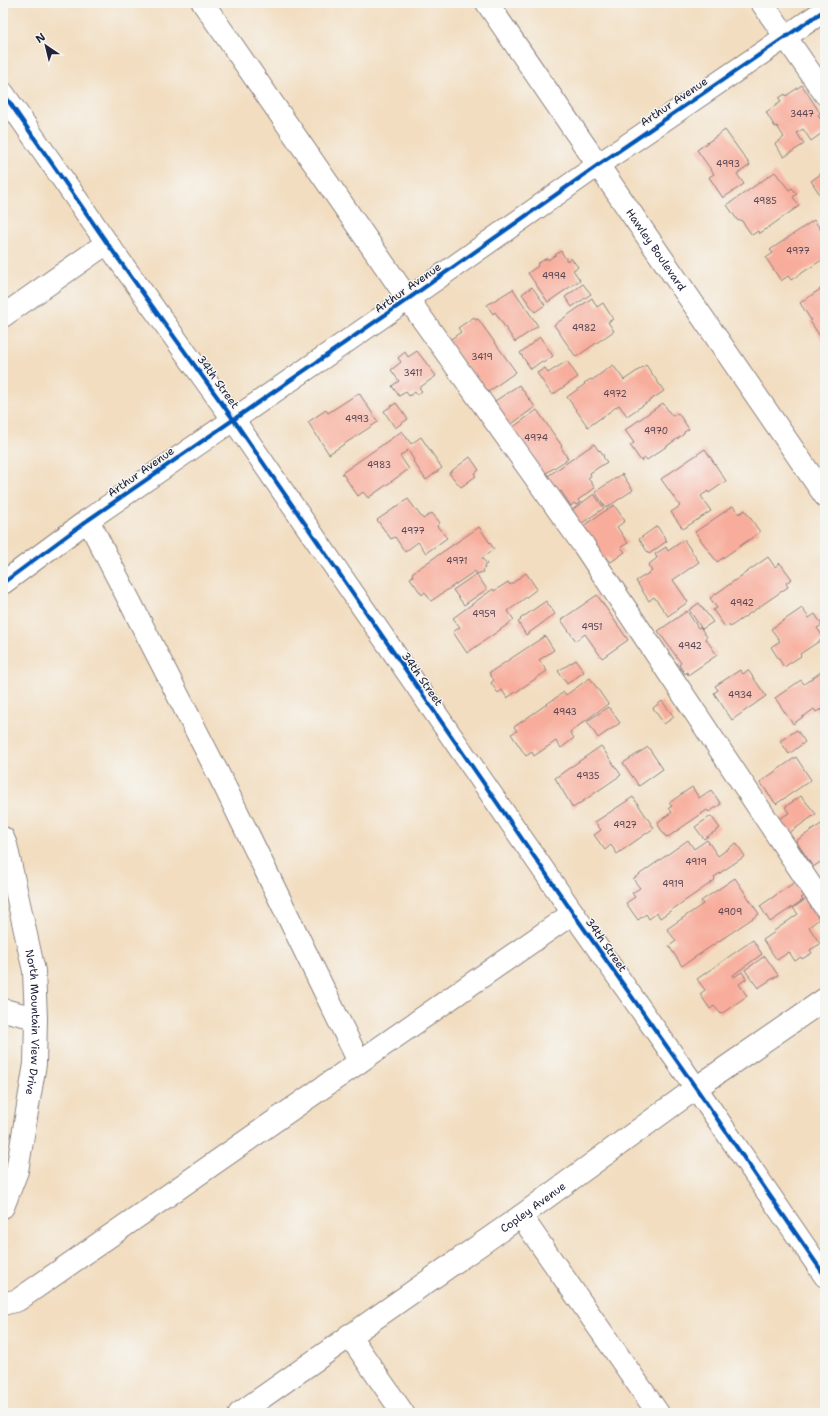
<svg xmlns="http://www.w3.org/2000/svg" width="828" height="1416" font-family="'Shantell Sans',sans-serif">
  <style>
    .building { fill: #f8ad9c }
    .lines { fill: none; stroke-linecap: round; stroke-linejoin: round }
    .minor-casing { stroke: #8a807e; stroke-width: 24 }
    .minor { stroke: #fff; stroke-width: 22 }
    .cycleway-casing { stroke: #f6f6f2; stroke-width: 6 }
    .cycleway { stroke: #0057b8; stroke-width: 4 }
    .labels { text-anchor: middle; dominant-baseline: central; stroke-width: 3; stroke-linejoin: round; paint-order: stroke }
    .number-label { font-size: 9px; fill: #584553 }
    .street-label { font-size: 11px; fill: #22223b; stroke: #f6f6f2 }
  </style>
  <rect width="100%" height="100%" fill="#f6f6f2"/>
  <filter id="ink" filterUnits="userSpaceOnUse"><feTurbulence type="fractalNoise" baseFrequency=".025" numOctaves="2"/><feDisplacementMap in="SourceGraphic" scale="8" xChannelSelector="R" yChannelSelector="G"/><feConvolveMatrix kernelMatrix="1 2 1 2 8 2 1 2 1" color-interpolation-filters="sRGB"/></filter>
  <filter id="wash" filterUnits="userSpaceOnUse"><feTurbulence type="fractalNoise" baseFrequency=".012" numOctaves="4" result="noise"/><feDisplacementMap in="SourceGraphic" scale="16" xChannelSelector="R" yChannelSelector="G"/><feGaussianBlur stdDeviation="0.9" result="paint"/><feColorMatrix in="noise" values="0 0 0 0 0 0 0 0 0 0 0 0 0 0 0 0 0 1.4 0 .05"/><feComposite in="paint" operator="in"/></filter>
  <g filter="url(#wash)">
    <rect width="100%" height="100%" fill="#f2ddc0"/>
    <g id="blocks">
      <g class="building">
        <polygon points="802,85 820,113 818,115 821,120 825,118 825,131 811,141 803,129 797,133 804,144 784,157 775,144 784,137 777,126 775,127 766,112 781,102 779,98 785,94 786,96"/>
        <polygon points="725,130 750,165 737,174 744,184 723,198 709,177 714,174 697,150"/>
        <polygon points="825,171 825,202 811,181"/>
        <polygon points="775,172 789,190 792,188 797,194 793,197 799,206 759,234 758,231 752,235 741,220 738,221 727,205"/>
        <polygon points="814,220 825,236 825,258 791,280 788,276 781,281 766,258 773,253 770,250"/>
        <polygon points="561,251 567,261 571,258 578,267 573,270 580,280 548,302 528,273 538,266 537,264 547,258 548,260"/>
        <polygon points="583,284 591,294 572,307 565,297"/>
        <polygon points="825,286 825,340 823,341 810,321 811,320 800,303"/>
        <polygon points="532,287 545,305 535,312 522,294"/>
        <polygon points="513,289 538,326 515,342 495,312 493,314 487,305"/>
        <polygon points="592,298 597,307 603,303 613,319 608,322 614,331 576,357 554,325"/>
        <polygon points="474,317 476,320 478,319 516,372 485,394 448,341 461,332 458,328"/>
        <polygon points="540,337 553,356 543,363 542,361 531,369 520,353"/>
        <polygon points="417,351 436,376 419,388 422,391 417,395 415,392 409,396 406,392 399,396 392,386 399,381 391,370 401,362 398,358 405,352 408,357"/>
        <polygon points="567,361 578,377 552,395 537,373 545,368 548,373"/>
        <polygon points="613,365 624,380 646,365 664,391 627,416 619,405 588,427 567,397 585,384 584,383 591,379 592,380"/>
        <polygon points="519,385 535,407 509,426 492,403"/>
        <polygon points="359,393 378,422 329,454 308,422 326,410 328,413"/>
        <polygon points="396,403 408,419 395,428 384,411"/>
        <polygon points="663,403 672,416 678,413 689,429 684,432 684,434 647,460 645,458 641,461 630,445 634,443 625,430"/>
        <polygon points="537,410 562,446 561,447 568,459 543,475 509,430"/>
        <polygon points="402,431 411,444 421,437 442,468 426,480 413,461 414,460 408,450 400,456 409,469 368,498 363,492 358,496 342,473"/>
        <polygon points="594,444 599,451 600,450 604,456 603,457 607,462 590,473 591,476 588,478 595,488 578,500 580,503 576,505 574,503 571,506 561,491 556,494 545,478"/>
        <polygon points="705,449 726,481 709,493 708,491 701,496 711,511 683,529 671,512 680,506 661,479"/>
        <polygon points="470,457 479,470 474,474 476,476 461,487 449,473"/>
        <polygon points="622,474 633,490 606,508 595,492"/>
        <polygon points="594,494 604,508 578,526 568,513"/>
        <polygon points="408,499 423,519 432,513 440,523 437,526 447,538 426,553 418,542 405,552 395,537 391,539 377,520"/>
        <polygon points="614,505 625,521 617,527 628,543 621,547 625,552 611,562 607,557 602,561 580,528"/>
        <polygon points="733,506 739,514 745,510 760,532 717,562 695,532"/>
        <polygon points="657,526 667,541 649,554 639,539"/>
        <polygon points="479,527 494,549 482,558 487,564 484,566 485,568 482,570 483,572 477,574 475,571 431,601 425,592 422,595 410,578 413,576 412,573"/>
        <polygon points="684,540 699,562 673,580 688,602 668,616 654,597 649,601 636,581 652,571 648,565 657,558 655,554 666,547 668,551"/>
        <polygon points="768,557 775,567 780,563 792,579 786,583 788,587 730,627 729,625 725,627 713,610 717,608 710,598"/>
        <polygon points="526,573 537,589 508,611 514,620 467,653 453,632 460,627 453,618 493,589 494,591 508,582 510,585"/>
        <polygon points="476,574 487,589 464,605 453,590"/>
        <polygon points="597,595 628,640 602,658 585,634 576,641 561,620"/>
        <polygon points="546,601 555,614 526,635 518,622 521,620 520,619"/>
        <polygon points="699,603 713,622 702,629 689,610"/>
        <polygon points="802,608 809,618 815,614 822,625 817,628 824,638 800,654 801,656 784,667 771,647 780,641 771,629"/>
        <polygon points="687,611 698,628 700,627 707,637 705,638 717,655 688,675 687,672 685,674 679,665 681,663 658,631"/>
        <polygon points="545,636 554,650 539,660 547,671 507,698 502,690 498,693 491,683 494,680 489,673"/>
        <polygon points="576,660 584,672 567,684 558,671"/>
        <polygon points="825,669 825,709 822,711 821,709 816,712 814,709 793,724 775,698 801,680 804,684"/>
        <polygon points="740,670 743,674 748,670 766,696 732,720 714,693 718,690 715,686"/>
        <polygon points="590,678 608,704 570,732 574,738 561,748 556,741 534,756 532,752 526,756 511,734 517,731 514,727 564,692 566,695"/>
        <polygon points="662,701 674,717 664,724 653,708"/>
        <polygon points="609,707 620,723 598,738 587,721"/>
        <polygon points="797,730 805,742 789,754 780,741"/>
        <polygon points="601,746 621,775 573,808 555,778"/>
        <polygon points="648,747 663,769 639,786 623,763"/>
        <polygon points="796,757 811,780 776,804 760,782"/>
        <polygon points="692,787 699,798 711,790 721,804 709,812 707,810 668,837 668,836 666,837 658,825 659,824 658,822 672,812 669,808 672,806 669,803"/>
        <polygon points="801,796 816,814 786,835 776,821 789,813 785,807"/>
        <polygon points="633,797 654,828 617,854 611,845 605,850 594,835 601,830 595,822"/>
        <polygon points="711,816 720,828 704,839 695,827"/>
        <polygon points="821,824 825,831 825,859 813,867 796,841"/>
        <polygon points="688,840 694,849 707,840 718,856 736,843 745,856 714,877 715,880 660,918 657,913 649,919 646,914 638,920 626,903 635,897 632,893 640,888 633,879"/>
        <polygon points="735,878 759,914 682,966 669,946 676,941 667,929 703,904 701,901"/>
        <polygon points="795,882 804,896 801,898 803,900 770,922 760,906"/>
        <polygon points="806,899 819,919 809,927 820,944 810,950 812,953 802,959 801,957 795,961 789,952 777,960 763,940 775,932 774,931 798,914 793,908"/>
        <polygon points="753,940 762,954 733,975 734,977 742,972 746,979 739,984 747,996 721,1014 714,1006 710,1009 700,994 705,990 697,979"/>
        <polygon points="765,956 778,975 758,988 745,970"/>
      </g>
    </g>
  </g>
  <g filter="url(#ink)">
    <use href="#blocks" fill-opacity="0" stroke="#8a807e" stroke-width="1"/>
    <g class="lines">
      <defs>
        <g id="minor">
          <polyline points="203,3 408,299 584,546 825,907"/>
          <path id="s1" d="M487 3 825 496"/>
          <polyline points="762,3 825,94"/>
          <polyline points="3,93 107,243 233,419 573,913 696,1088 825,1276"/>
          <polyline points="3,316 107,243"/>
          <polyline points="88,520 225,787 359,1062"/>
          <polyline points="3,583 88,520 408,299 598,165 825,10"/>
          <path id="s2" d="M3 838 6 845 34 971 36 1018 35 1064 17 1171 3 1207"/>
          <polyline points="3,1010 36,1018"/>
          <polyline points="521,1216 658,1413"/>
          <polyline points="3,1304 18,1300 573,913"/>
          <polyline points="349,1335 403,1413"/>
          <path id="s3" d="M240 1413 521 1216 696 1088 825 999"/>
        </g>
      </defs>
      <use href="#minor" class="minor-casing"/>
      <use href="#minor" class="minor"/>
      <defs>
        <g id="cycleway">
          <polyline points="3,93 107,243 233,419 573,913 696,1088 825,1276"/>
          <polyline points="3,583 88,520 408,299 598,165 825,10"/>
        </g>
      </defs>
      <use href="#cycleway" class="cycleway-casing"/>
      <use href="#cycleway" class="cycleway"/>
    </g>
  </g>
  <g class="labels">
    <g class="number-label">
      <text x="802" y="114">3447</text>
      <text x="728" y="164">4993</text>
      <text x="765" y="201">4985</text>
      <text x="798" y="251">4977</text>
      <text x="554" y="276">4994</text>
      <text x="584" y="328">4982</text>
      <text x="482" y="357">3419</text>
      <text x="413" y="373">3411</text>
      <text x="615" y="394">4972</text>
      <text x="357" y="419">4993</text>
      <text x="656" y="431">4970</text>
      <text x="536" y="438">4974</text>
      <text x="379" y="465">4983</text>
      <text x="413" y="531">4977</text>
      <text x="457" y="561">4971</text>
      <text x="742" y="603">4942</text>
      <text x="484" y="614">4959</text>
      <text x="592" y="627">4951</text>
      <text x="690" y="646">4942</text>
      <text x="740" y="695">4934</text>
      <text x="565" y="712">4943</text>
      <text x="588" y="776">4935</text>
      <text x="625" y="825">4927</text>
      <text x="696" y="862">4919</text>
      <text x="673" y="884">4919</text>
      <text x="730" y="912">4909</text>
    </g>
    <g class="street-label">
      <text transform="translate(674 102) rotate(-34)">Arthur Avenue</text>
      <text stroke="none"><textPath href="#s1" startOffset="299">Hawley Boulevard</textPath></text>
      <text transform="translate(408 288) rotate(-35)">Arthur Avenue</text>
      <text transform="translate(218 382) rotate(54)">34th Street</text>
      <text transform="translate(141 472) rotate(-35)">Arthur Avenue</text>
      <text transform="translate(422 679) rotate(55)">34th Street</text>
      <text transform="translate(606 945) rotate(55)">34th Street</text>
      <text stroke="none"><textPath href="#s2" startOffset="188">North Mountain View Drive</textPath></text>
      <text stroke="none"><textPath href="#s3" startOffset="358">Copley Avenue</textPath></text>
    </g>
  </g>
  <rect width="828" height="1416" fill="none" stroke="#f6f6f2" stroke-width="16"/>
  <g transform="translate(46 46) rotate(325)" stroke="#f6f6f2" stroke-width="3" paint-order="stroke">
  <path d="M0-3L7 15L0 10L-7 15Z" fill="#22223b"/>
  <text y="-6" font-size="11" font-weight="bold" text-anchor="middle" fill="#22223b">N</text>
  </g>
</svg>
